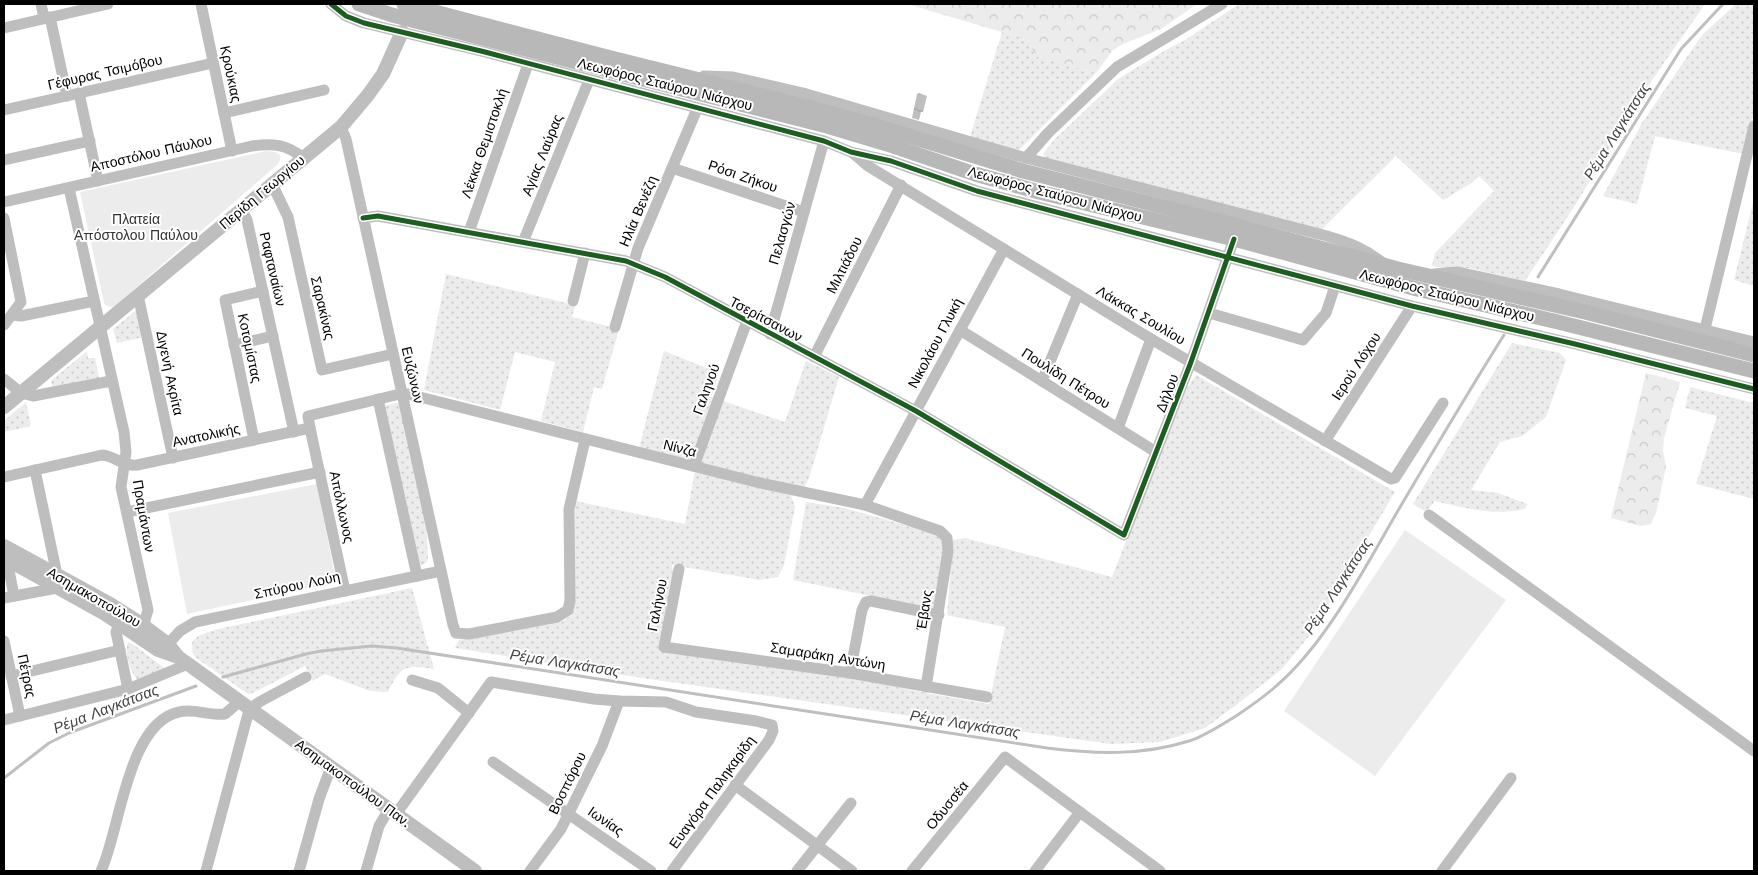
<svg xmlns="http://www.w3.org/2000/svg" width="1758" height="875" font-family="'Work Sans',sans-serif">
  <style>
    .grass { fill: url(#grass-dots) }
    .forest { fill: url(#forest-crowns) }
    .park { fill: #ececec }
    .water { fill: url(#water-ripples) }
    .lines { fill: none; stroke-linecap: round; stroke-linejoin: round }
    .stream { stroke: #bfbfbf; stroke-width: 3 }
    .minor { stroke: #bebebe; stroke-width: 11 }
    .tertiary { stroke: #bebebe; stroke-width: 14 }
    .secondary { stroke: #b8b8b8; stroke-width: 15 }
    .cycleway-casing { stroke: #fff; stroke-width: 8 }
    .cycleway { stroke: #1b5e20; stroke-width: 5 }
    .labels { text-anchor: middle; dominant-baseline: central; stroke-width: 4; stroke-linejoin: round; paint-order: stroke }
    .street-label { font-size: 14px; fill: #000; stroke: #fff }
    .park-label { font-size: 14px; fill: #333; stroke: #fff }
    .water-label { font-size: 15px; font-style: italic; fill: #444; stroke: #fff }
  </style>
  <defs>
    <pattern id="grass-dots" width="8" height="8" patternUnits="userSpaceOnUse" patternTransform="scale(1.25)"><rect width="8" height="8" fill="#ececec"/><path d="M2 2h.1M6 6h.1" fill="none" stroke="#c9c9c9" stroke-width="1.8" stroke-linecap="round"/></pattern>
    <pattern id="forest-crowns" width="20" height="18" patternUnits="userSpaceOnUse" patternTransform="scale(1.25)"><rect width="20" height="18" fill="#ececec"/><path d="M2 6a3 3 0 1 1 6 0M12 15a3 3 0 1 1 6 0" fill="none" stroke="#c9c9c9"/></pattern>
    <pattern id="water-ripples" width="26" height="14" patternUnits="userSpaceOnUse" patternTransform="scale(1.25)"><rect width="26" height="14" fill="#bfbfbf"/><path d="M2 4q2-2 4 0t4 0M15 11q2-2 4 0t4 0" fill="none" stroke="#a2a2a2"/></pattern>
  </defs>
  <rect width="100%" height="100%" fill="#fff"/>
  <g class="grass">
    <polygon points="1239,4 1705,4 1646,89 1574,207 1525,281 1469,268 1444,268 1432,266 1435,253 1494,191 1479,176 1470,184 1443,200 1396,156 1320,231 1253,211 1045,158 1043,154 1054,140 1118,79 1164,51 1185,40"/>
    <polygon points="1736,4 1754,4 1754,112 1744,154 1655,136 1637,204 1603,196 1642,123 1702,35"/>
    <polygon points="1002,32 1029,40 1036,56 1096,73 1018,151 970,137"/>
    <polygon points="1754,199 1754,286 1734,280"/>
    <polygon points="446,274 575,305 572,317 619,329 602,389 594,387 583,432 541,421 555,362 515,352 500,410 424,390"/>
    <polygon points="138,309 144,337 117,343 113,329"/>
    <path d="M1512 343 1560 353 1566 360 1546 417 1522 436 1500 442 1471 490 1498 493 1527 504 1525 509C1495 516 1464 508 1435 501L1426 512 1413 504Z"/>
    <polygon points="87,351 88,358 95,358 99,378 53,388 51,381"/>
    <polygon points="664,351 719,373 711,397 785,422 806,361 839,377 809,478 803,489 639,448"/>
    <polygon points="1196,375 1395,492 1310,635 1281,670 1235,706 1205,728 1160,742 1111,744 649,679 455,648 459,640 563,621 571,615 574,609 575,501 685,524 695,471 791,495 795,507 784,565 778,577 760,580 672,565 673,573 660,650 873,682 926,693 989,704 1005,627 947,615 953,540 965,538 1112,577 1184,393"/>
    <polygon points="1690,387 1754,403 1754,499 1696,484 1717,416 1685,408"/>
    <polygon points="26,402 31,426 4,432 4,421"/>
    <polygon points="400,402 426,523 428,557 427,561 422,566 420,565 384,406"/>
    <polygon points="806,502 844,508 934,533 941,537 944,543 935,609 793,580"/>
    <path d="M412 588 434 669C406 665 401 665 388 692L370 691 325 674 312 681 305 666C296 670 254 694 248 694L195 657C184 637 203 634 218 629Z"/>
    <path d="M128 642 134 645 167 670 138 680C130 673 124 652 128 642Z"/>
  </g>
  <g class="forest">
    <polygon points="907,4 1197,4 1161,29 1123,44 1113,50 1096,73 1035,56 1029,40"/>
    <polygon points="1646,373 1680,382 1664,438 1663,451 1666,467 1656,513 1651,524 1641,526 1611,518"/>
  </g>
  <g class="park">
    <polygon points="266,151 275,152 280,155 280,160 278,164 116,305 112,307 107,306 104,303 80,192"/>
    <polygon points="317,484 336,582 187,614 168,513"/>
    <polygon points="1405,530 1506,600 1375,776 1284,711"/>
  </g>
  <polygon class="water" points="919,93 927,96 923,112 921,112 919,120 912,118 917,94"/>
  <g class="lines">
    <g class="stream">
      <polyline points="1538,277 1681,49 1723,4"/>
      <path d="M223 677 306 654 321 651 372 646 397 648 1047 748C1095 754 1141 756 1189 741 1205 736 1221 725 1236 716 1249 707 1263 698 1275 687 1329 642 1370 557 1406 497 1438 443 1470 389 1504 335"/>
      <polyline points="4,778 49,743 69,733 196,686"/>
    </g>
    <g class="minor">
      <polyline points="41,4 44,18"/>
      <polyline points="201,4 232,151"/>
      <polyline points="331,4 346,16 364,23 485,52 824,141 851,152 891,161 977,191 1412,306 1575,344 1754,389"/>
      <polyline points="50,17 67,96"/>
      <polyline points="4,28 108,4"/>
      <path d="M704 76 733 77 803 93 1026 158 1327 236C1350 243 1364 248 1383 263"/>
      <polyline points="79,93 98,181"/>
      <polyline points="4,110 213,63"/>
      <polyline points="224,113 324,90"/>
      <polyline points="341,127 346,139 453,625 456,633 469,634 557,617 568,610 570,601 569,509 585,440"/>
      <polyline points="853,153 868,166 1151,339 1391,479 1395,478 1443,403"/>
      <polyline points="1026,158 1048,133 1117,67 1222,4"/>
      <polyline points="4,160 90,141"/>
      <polyline points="672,168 804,212"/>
      <polyline points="272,184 288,217 322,370 393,354"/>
      <polyline points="69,188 124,432 126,452 121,487 148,610 143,626"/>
      <path d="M4 202 252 146C272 143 287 144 303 158"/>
      <polyline points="241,209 247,220 294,432"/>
      <polyline points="4,218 21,302 4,325"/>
      <polyline points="363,218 378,216 626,261 665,277 916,411 1124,535 1191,362 1234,239"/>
      <polyline points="469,232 528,64"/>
      <polyline points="523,242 589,80"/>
      <polyline points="1434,274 1457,272 1559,294 1754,342"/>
      <polyline points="138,295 173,458"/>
      <polyline points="573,301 585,253"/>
      <polyline points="1209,313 1303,340 1326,313 1335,286"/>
      <polyline points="12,315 21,316 94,301"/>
      <polyline points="615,327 638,248 697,109"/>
      <polyline points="1705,329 1754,126"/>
      <polyline points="960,330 1156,452"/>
      <polyline points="770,334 824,141"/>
      <polyline points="234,345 273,336"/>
      <polyline points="814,357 901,185"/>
      <polyline points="4,379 21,393 33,396 111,381"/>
      <polyline points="1042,381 1078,294"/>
      <polyline points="378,399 417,576"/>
      <polyline points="310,428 345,591"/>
      <polyline points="1118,428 1151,339"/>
      <polyline points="254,440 225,300 263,291"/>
      <polyline points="1325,441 1412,306"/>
      <polyline points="694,466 747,321"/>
      <polyline points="35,470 57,575"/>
      <path d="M4 477 102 455C115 456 124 467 137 465L310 428 308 416 400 394H408L756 482 865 505 940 531 947 538 948 551 926 687"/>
      <polyline points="865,505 1004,249"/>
      <polyline points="127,512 320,472"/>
      <polyline points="1429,515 1754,751"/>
      <polyline points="7,560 14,596"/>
      <polyline points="679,569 664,647 850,673 987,697"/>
      <polyline points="4,598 57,588"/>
      <polyline points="119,623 116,632 128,689"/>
      <polyline points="4,641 20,716"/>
      <polyline points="168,644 180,631 195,622 441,571"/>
      <polyline points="850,673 862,610 866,602 871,601 939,615"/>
      <polyline points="11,676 120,650"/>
      <polyline points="412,680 438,688 469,713"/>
      <polyline points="4,720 128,689 188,664"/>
      <polyline points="493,762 651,871"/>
      <polyline points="735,785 852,871"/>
      <polyline points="396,814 491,682 594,699 619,701 666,702 696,712 756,721 772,725 773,731 769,740 672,871"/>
      <path d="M101 871C120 831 127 723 179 712 194 708 209 716 225 714L240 701"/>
      <polyline points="206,871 248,714 255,705 261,701 306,677"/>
      <polyline points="299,871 319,799 331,767"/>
      <polyline points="366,871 379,826 389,809"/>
      <polyline points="530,871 561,829 602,746 619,701"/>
      <polyline points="797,871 851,803"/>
      <polyline points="912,871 1005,757 1160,871"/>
      <polyline points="1035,871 1080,812"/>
      <polyline points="1442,871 1511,778"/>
    </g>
    <g class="tertiary">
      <polyline points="4,407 341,127 368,95 383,74 402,32"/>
      <polyline points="4,546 110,604 140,623 168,644 178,657 188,664 475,871"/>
      <polyline points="4,558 105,614 158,650 178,657"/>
    </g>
    <g class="secondary">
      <polyline points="359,4 392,15 827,126 887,144 975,174 1039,192 1234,239 1417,289 1558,322 1754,371"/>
      <polyline points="404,4 611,58 800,105 873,125 1023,171 1235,225 1398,269 1585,312 1754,355"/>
    </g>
    <defs>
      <g id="cycleway">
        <polyline points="331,4 346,16 364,23 485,52 824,141 851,152 891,161 977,191 1412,306 1575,344 1754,389"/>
        <polyline points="363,218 378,216 626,261 665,277 916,411 1124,535 1191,362 1234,239"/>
      </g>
    </defs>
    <use href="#cycleway" class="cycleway-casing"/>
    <use href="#cycleway" class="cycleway"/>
  </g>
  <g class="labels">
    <g class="street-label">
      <text transform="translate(105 72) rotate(-13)">Γέφυρας Τσιμόβου</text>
      <text transform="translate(231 74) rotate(78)">Κρούκιας</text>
      <text transform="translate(665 84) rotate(14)">Λεωφόρος Σταύρου Νιάρχου</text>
      <text transform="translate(484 143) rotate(-71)">Λέκκα Θεμιστοκλή</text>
      <text transform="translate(151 153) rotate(-13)">Αποστόλου Πάυλου</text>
      <text transform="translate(542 155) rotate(-68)">Αγίας Λαύρας</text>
      <text transform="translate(743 176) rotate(19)">Ρόσι Ζήκου</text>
      <text transform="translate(262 192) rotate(-40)">Περίδη Γεωργίου</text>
      <text transform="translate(1055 194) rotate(15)">Λεωφόρος Σταύρου Νιάρχου</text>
      <text transform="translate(638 211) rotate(-67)">Ηλία Βενέζη</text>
      <text transform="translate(782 233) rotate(-74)">Πελασγών</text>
      <text transform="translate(844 265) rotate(-63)">Μιλτιάδου</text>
      <text transform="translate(273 269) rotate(77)">Ραφταναίων</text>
      <text transform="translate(1447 295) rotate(14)">Λεωφόρος Σταύρου Νιάρχου</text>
      <text transform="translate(323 308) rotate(77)">Σαρακίνας</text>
      <text transform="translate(1141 315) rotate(31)">Λάκκας Σουλίου</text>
      <text transform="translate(766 319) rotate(28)">Τσερίτσανων</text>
      <text transform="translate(935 343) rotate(-62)">Νικολάου Γλυκή</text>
      <text transform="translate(250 348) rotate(78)">Κοτομίστας</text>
      <text transform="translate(1356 366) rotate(-57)">Ιερού Λόχου</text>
      <text transform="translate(170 373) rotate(78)">Διγενή Ακρίτα</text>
      <text transform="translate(413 375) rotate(77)">Ευζώνων</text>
      <text transform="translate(1066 378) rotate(32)">Πουλίδη Πέτρου</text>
      <text transform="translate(706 389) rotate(-70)">Γαληνού</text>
      <text transform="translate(1167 393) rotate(-69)">Δήλου</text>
      <text transform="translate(206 435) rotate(-12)">Ανατολικής</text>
      <text transform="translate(680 448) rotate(14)">Νίνζα</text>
      <text transform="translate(342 507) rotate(78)">Απόλλωνος</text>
      <text transform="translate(144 516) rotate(80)">Πραμάντων</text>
      <text transform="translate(297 585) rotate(-12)">Σπύρου Λούη</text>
      <text transform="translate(94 597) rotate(30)">Ασημακοπούλου</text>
      <text transform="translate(657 605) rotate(-79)">Γαλήνου</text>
      <text transform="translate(924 610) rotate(-81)">Έβανς</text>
      <text transform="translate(828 656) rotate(9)">Σαμαράκη Αντώνη</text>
      <text transform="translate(27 676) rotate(78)">Πέτρας</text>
      <text transform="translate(353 783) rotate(36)">Ασημακοπούλου Παν.</text>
      <text transform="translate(567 783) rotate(-64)">Βοσπόρου</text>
      <text transform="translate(712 792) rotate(-54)">Ευαγόρα Παληκαρίδη</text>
      <text transform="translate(947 805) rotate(-51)">Οδυσσέα</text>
      <text transform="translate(606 821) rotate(35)">Ιωνίας</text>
    </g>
    <g class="park-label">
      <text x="136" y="219">Πλατεία<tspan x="136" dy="16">Απόστολου Παύλου</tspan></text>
    </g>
    <g class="water-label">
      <text transform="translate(1617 131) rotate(-58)">Ρέμα Λαγκάτσας</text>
      <text transform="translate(1338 586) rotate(-57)">Ρέμα Λαγκάτσας</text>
      <text transform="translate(565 663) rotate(9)">Ρέμα Λαγκάτσας</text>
      <text transform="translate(106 709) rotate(-21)">Ρέμα Λαγκάτσας</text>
      <text transform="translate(965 724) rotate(9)">Ρέμα Λαγκάτσας</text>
    </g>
  </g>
  <rect width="1758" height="875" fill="none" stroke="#000000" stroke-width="10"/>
</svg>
